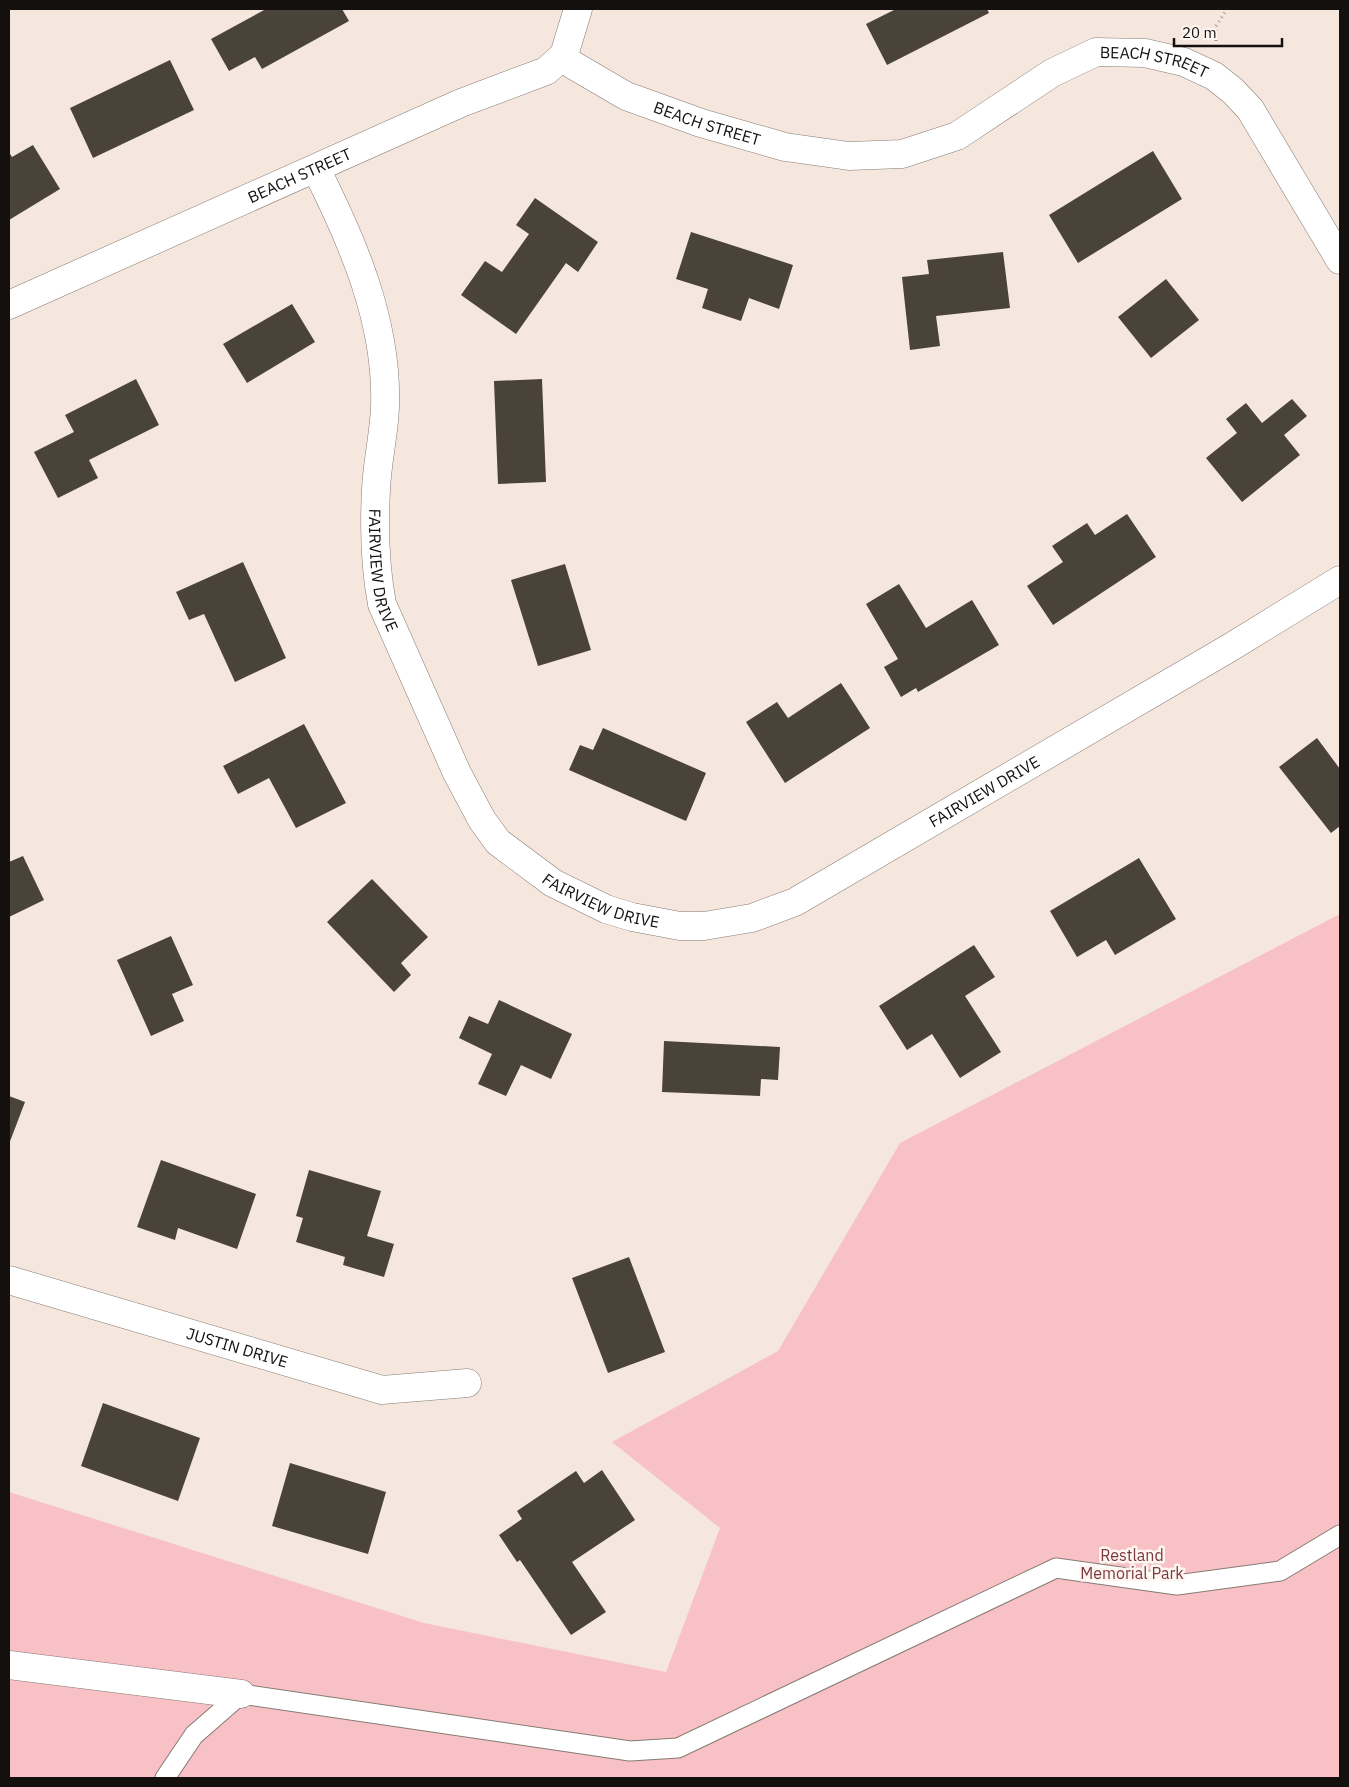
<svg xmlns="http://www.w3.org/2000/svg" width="1349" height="1787" font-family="'IBM Plex Sans',sans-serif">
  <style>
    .green { fill: #f7c1c6 }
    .building { fill: #4a4339 }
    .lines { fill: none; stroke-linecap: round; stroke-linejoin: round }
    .lane-casing { stroke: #877b73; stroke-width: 21 }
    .street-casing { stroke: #877b73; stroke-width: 29 }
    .path { stroke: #9e948d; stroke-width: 3; stroke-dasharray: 1 4; stroke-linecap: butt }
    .lane { stroke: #fff; stroke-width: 19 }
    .street { stroke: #fff; stroke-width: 28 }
    .labels { text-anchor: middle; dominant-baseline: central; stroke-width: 5; stroke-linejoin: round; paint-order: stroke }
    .street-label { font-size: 16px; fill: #14100d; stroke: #fef6f0 }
    .park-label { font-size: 16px; fill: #7b3842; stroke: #fef6f0 }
  </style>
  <rect width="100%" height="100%" fill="#f5e7de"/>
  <polygon class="green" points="1340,914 1340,1778 9,1778 9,1492 424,1623 666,1672 720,1528 612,1442 778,1351 900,1143"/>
  <g class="building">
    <polygon points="266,9 342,9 349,21 262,69 255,57 229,71 211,39"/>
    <polygon points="896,9 987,9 989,13 887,65 866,24"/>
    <polygon points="170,60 194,110 93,158 70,108"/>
    <polygon points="33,145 60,189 9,220 9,152 12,157"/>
    <polygon points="1153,151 1182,199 1078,263 1049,215"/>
    <polygon points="535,198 598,242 578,272 566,263 516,334 461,295 485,261 502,272 529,234 516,225"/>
    <polygon points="691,232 793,265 779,309 749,298 741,321 702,308 708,289 676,279"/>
    <polygon points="1003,252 1010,308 936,316 940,346 910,350 902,277 929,274 927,260"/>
    <polygon points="1166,279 1199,320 1151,358 1118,317"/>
    <polygon points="292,304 315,342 247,383 223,344"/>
    <polygon points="136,379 159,425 89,460 98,478 58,498 34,452 74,432 65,415"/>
    <polygon points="542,379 546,482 498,484 494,381"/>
    <polygon points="1292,399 1307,416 1284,435 1300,455 1242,502 1206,458 1237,433 1226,419 1246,403 1262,423"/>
    <polygon points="1127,514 1156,557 1053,625 1027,586 1063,562 1052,546 1087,523 1095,535"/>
    <polygon points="243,562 286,658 235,682 204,614 189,620 176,592"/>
    <polygon points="565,564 591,650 538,666 511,580"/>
    <polygon points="899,584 926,628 972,600 999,645 918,692 916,688 901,697 884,667 898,659 866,604"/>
    <polygon points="841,683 870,728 785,783 746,722 777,702 788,718"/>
    <polygon points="304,724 346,803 296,828 269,778 238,794 223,766"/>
    <polygon points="603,728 706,773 686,821 569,770 580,745 593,750"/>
    <polygon points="1317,738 1340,769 1340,826 1331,833 1279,767"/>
    <polygon points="23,856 44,900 9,917 9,862"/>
    <polygon points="1139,858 1176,919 1115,955 1106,940 1077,957 1050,911"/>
    <polygon points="372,879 428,937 401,963 411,975 394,992 327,922"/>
    <polygon points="171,936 193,985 172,994 184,1021 151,1036 117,960"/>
    <polygon points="974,945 995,977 965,996 1001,1052 960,1078 932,1034 907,1050 879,1006"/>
    <polygon points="499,1000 572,1034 551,1079 521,1065 506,1096 478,1084 492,1054 459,1038 469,1016 488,1024"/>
    <polygon points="664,1041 780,1047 778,1080 761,1079 760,1096 662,1092"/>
    <polygon points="9,1096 25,1102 9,1144"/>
    <polygon points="161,1160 256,1194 237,1249 178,1228 175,1240 137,1227"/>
    <polygon points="309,1170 381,1191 367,1236 394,1244 384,1277 343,1265 345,1257 296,1242 303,1218 296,1216"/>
    <polygon points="629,1257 665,1352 608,1373 572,1278"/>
    <polygon points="103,1403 200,1438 178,1501 81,1466"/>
    <polygon points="290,1463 386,1492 368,1554 272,1526"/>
    <polygon points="602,1470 635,1520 572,1562 606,1612 571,1635 520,1560 517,1562 499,1535 522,1519 517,1511 576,1471 584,1483"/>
  </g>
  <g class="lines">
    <defs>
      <polyline id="lane" points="165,1778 194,1735 241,1694 630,1751 678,1748 1056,1568 1177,1585 1280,1571 1340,1535"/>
      <g id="street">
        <path id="s1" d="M561 58 626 96 701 123 785 147 849 156 902 154 957 136 1052 73 1096 52 1145 53 1184 62 1214 76 1233 91 1250 109 1340 260"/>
        <path id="s2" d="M316 169C353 242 388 323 385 407 384 435 377 462 376 490 374 527 375 567 382 604L457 773 482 820 498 842 553 883 606 909 632 917 680 926H704L752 918 795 902 1231 647 1340 580"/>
        <path id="s3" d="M9 305 461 103 546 71 564 55 578 9"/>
        <path id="s4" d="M9 1280 382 1390 467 1383"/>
        <polyline points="9,1665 241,1694"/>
      </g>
    </defs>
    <use href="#lane" class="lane-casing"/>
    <use href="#street" class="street-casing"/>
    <polyline class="path" points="1216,41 1216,26 1227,9"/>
    <use href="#lane" class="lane"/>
    <use href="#street" class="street"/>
  </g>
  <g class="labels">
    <g class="street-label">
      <text stroke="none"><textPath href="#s1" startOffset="640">BEACH STREET</textPath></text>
      <text stroke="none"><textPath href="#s1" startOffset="161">BEACH STREET</textPath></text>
      <text stroke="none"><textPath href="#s3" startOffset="318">BEACH STREET</textPath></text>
      <text stroke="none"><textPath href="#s2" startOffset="415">FAIRVIEW DRIVE</textPath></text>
      <text stroke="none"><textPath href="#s2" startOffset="1255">FAIRVIEW DRIVE</textPath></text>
      <text stroke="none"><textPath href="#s2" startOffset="834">FAIRVIEW DRIVE</textPath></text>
      <text stroke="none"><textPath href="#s4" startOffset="238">JUSTIN DRIVE</textPath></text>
    </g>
    <g class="park-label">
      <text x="1132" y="1555">Restland<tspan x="1132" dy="18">Memorial Park</tspan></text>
    </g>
  </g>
  <rect width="1349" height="1787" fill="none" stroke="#14100d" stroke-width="20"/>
  <path d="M1174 38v8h108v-8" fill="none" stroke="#14100d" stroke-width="2.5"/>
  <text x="1182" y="38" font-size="15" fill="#14100d" stroke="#fef6f0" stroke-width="4" paint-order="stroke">20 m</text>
</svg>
